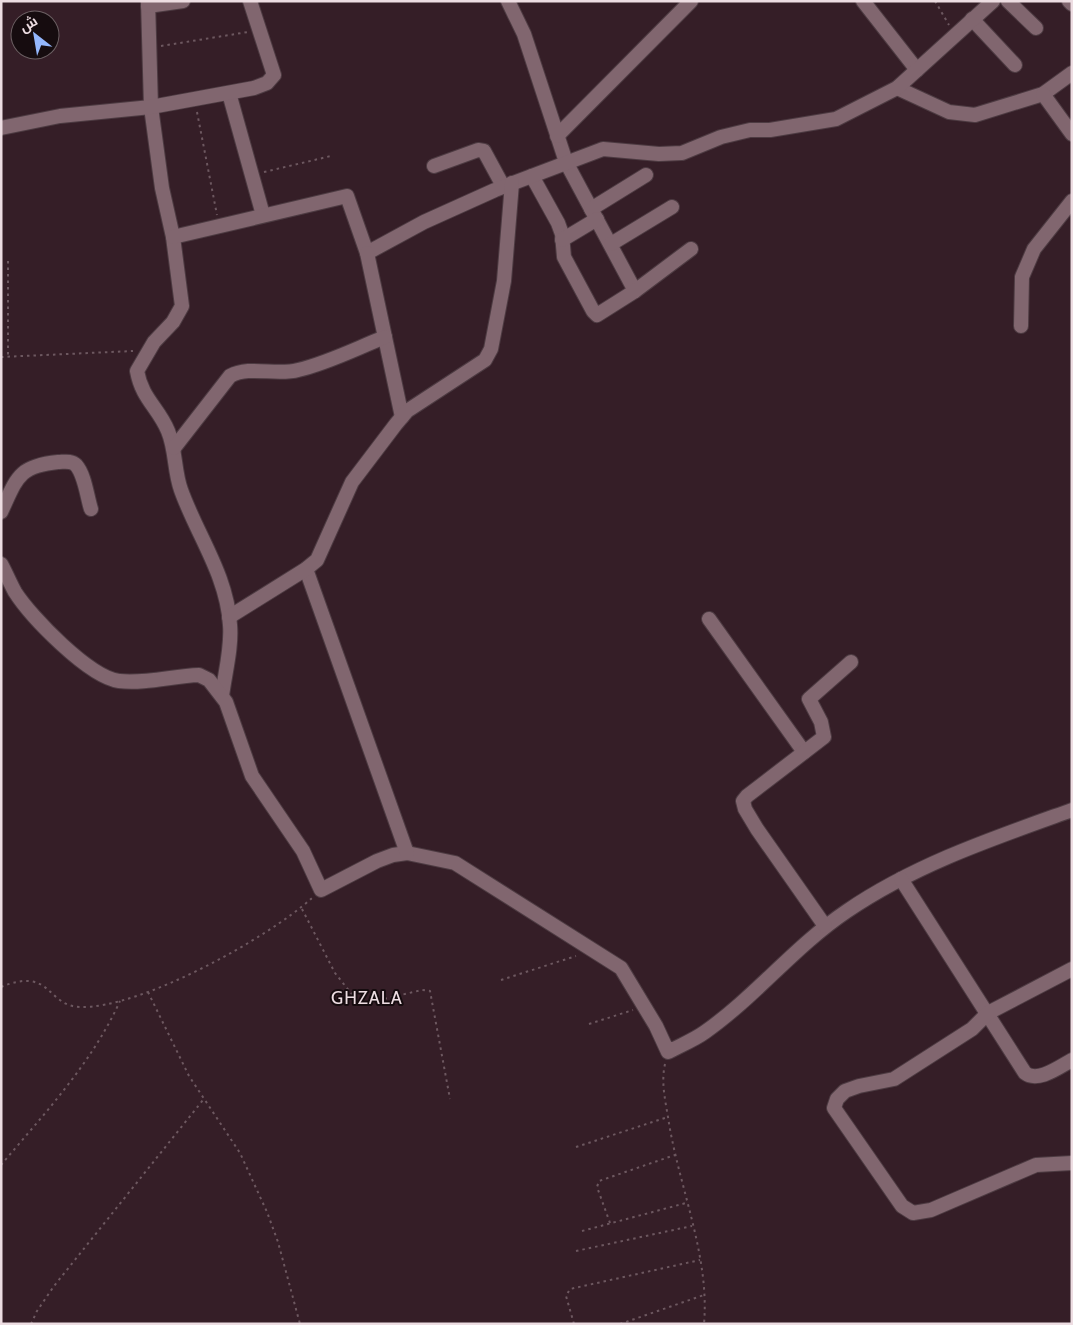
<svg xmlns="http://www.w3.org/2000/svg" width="1073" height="1325" font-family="Cabin,Cairo,sans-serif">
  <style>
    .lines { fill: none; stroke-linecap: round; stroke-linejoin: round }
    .street-casing { stroke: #4d3b42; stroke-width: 16 }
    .path { stroke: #6d5860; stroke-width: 2; stroke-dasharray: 2.5 4; stroke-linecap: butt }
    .street { stroke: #81666f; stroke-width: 14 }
    .labels { text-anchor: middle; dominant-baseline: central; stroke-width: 4; stroke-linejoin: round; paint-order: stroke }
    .quarter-label { font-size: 18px; letter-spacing: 1px; fill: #eddde2; stroke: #160c0f }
  </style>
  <rect width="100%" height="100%" fill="#351e27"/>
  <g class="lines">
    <defs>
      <g id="street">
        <path d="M148 1 151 107 162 188 173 237 182 306 173 322 154 342 137 371C142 399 158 407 168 431 176 450 174 471 181 490 197 535 227 575 230 625 232 647 225 673 222 696"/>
        <polyline points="508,1 524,34 566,162 635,291"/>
        <polyline points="863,1 917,70"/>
        <polyline points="1008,1 1036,28"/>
        <polyline points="1069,1 1072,4"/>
        <polyline points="148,6 183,1"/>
        <polyline points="972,19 1015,65"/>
        <polyline points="897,88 949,112 975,115 1043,94 1072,73"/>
        <polyline points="229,93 263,215"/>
        <polyline points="1043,94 1072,134"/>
        <polyline points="1,128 60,116 151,107 254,88 267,83 274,75 250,1"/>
        <polyline points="557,136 691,1"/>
        <polyline points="434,166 478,150 484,151 503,186"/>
        <polyline points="532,176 558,223 562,234 564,257 593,311 597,315 635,291 691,249"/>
        <polyline points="591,209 646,175"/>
        <polyline points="173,237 347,196 367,253 424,222 495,190 603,149 659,154 682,153 721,137 750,130 770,130 836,119 897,88 993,1"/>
        <polyline points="562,240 597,219"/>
        <polyline points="611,244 672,207"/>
        <polyline points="367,253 402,417"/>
        <polyline points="1021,326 1022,277 1034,249 1072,201"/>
        <path d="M174 448 230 376C250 365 276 376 298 370 328 363 357 348 385 337"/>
        <path d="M1 512C17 478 18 466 58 462 64 462 71 460 76 465 85 475 87 497 91 509"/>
        <path d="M1 564C6 573 10 583 15 592 31 617 89 677 119 681 145 684 173 676 199 675L209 680 226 702 252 776 303 851 321 890 377 861 393 855 407 853 455 863 621 968 656 1026 668 1052C681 1045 694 1040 705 1032 756 996 795 946 847 911 916 864 994 838 1072 810"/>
        <polyline points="306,569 407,853"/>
        <polyline points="229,617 306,569 317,560 352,482 396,424 407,411 485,360 491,349 504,281 512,183"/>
        <polyline points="709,619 804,752"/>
        <path d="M901 879 1025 1073C1038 1083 1059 1067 1072 1060"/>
        <polyline points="825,926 757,829 745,809 743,801 747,796 824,737 821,722 809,699 851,662"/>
        <polyline points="1072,969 988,1013 972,1029 894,1079 859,1086 845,1091 837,1099 834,1108 902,1206 913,1213 931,1210 1036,1165 1072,1163"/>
      </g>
    </defs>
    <use href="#street" class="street-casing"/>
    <g class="path">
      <polyline points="935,1 949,25"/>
      <polyline points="161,46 248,32"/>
      <polyline points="197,112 217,215"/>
      <polyline points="264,172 331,156"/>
      <polyline points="8,261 8,355"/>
      <polyline points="1,357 133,351"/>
      <polyline points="302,909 335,973 358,1002 363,1004 422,990 430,991 450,1099"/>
      <polyline points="501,980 576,956"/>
      <path d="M1 987C52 966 46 1006 80 1007 140 1009 268 938 312 898"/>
      <polyline points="148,992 189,1076 240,1153 267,1212 278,1242 300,1324"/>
      <polyline points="589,1024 633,1010"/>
      <path d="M665 1064C661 1082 665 1099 668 1117 678 1185 710 1255 704 1324"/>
      <polyline points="576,1147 668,1117"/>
      <path d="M1 1165C44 1114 92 1063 120 1001"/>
      <polyline points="610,1223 597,1187 599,1181 675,1155"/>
      <polyline points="582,1231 686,1203"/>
      <polyline points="576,1251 692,1226"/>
      <polyline points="31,1324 37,1311 54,1286 203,1100"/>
      <polyline points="574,1324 566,1296 570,1289 700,1260"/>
      <polyline points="620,1324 704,1295"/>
    </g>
    <use href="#street" class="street"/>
  </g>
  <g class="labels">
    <g class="quarter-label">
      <text x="367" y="998">GHZALA</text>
    </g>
  </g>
  <rect width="1073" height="1325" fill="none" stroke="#eddde2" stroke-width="5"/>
  <g transform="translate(35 35) rotate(329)"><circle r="24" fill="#160c0f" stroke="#6c6063"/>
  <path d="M0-4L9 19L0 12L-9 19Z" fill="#94b7fd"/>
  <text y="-8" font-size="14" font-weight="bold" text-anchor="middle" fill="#eddde2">ش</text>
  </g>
</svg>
